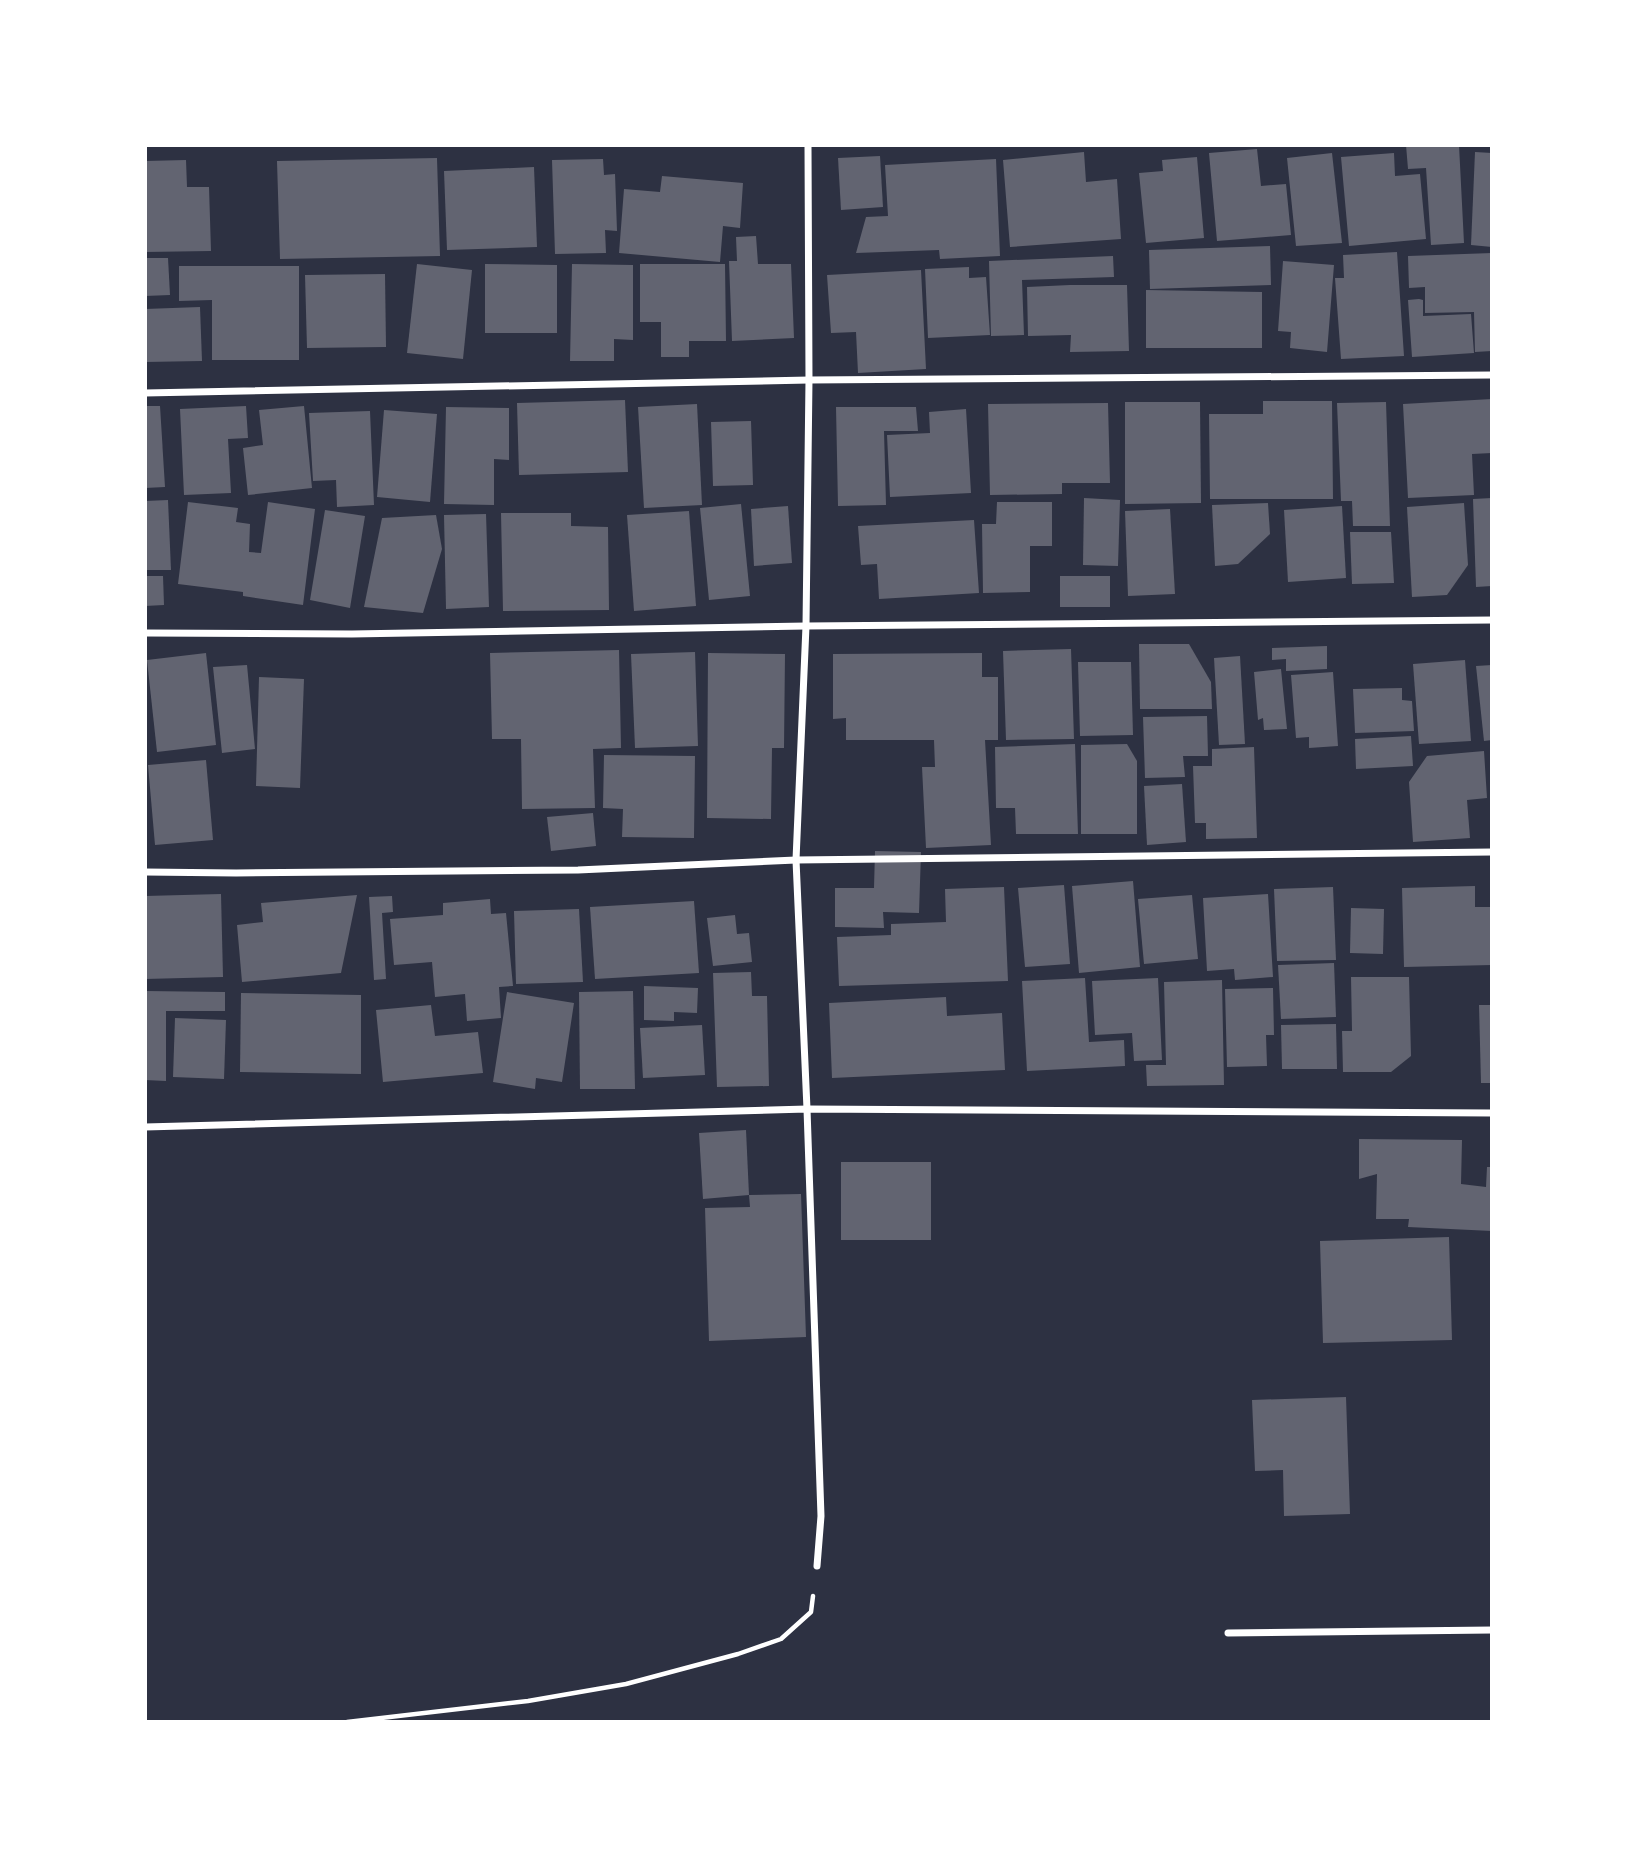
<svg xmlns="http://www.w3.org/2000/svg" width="1637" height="1867" font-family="Commissioner,sans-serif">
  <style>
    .building { fill: #626471 }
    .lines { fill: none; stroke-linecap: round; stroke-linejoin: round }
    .path { stroke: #fff; stroke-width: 4.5 }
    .minor { stroke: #fff; stroke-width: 7 }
  </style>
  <rect width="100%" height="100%" fill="#2d3142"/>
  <g class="building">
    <polygon points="1406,145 1459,145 1464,243 1431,245 1426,168 1408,169"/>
    <polygon points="1257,149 1261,186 1286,184 1291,235 1217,241 1209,153"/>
    <polygon points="1084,152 1086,182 1117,179 1121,239 1010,247 1003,160"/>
    <polygon points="1475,152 1492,153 1492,247 1471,245"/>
    <polygon points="1332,153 1342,243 1296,246 1287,158"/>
    <polygon points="1394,153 1395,176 1420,174 1426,239 1349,246 1341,157"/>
    <polygon points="880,156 883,207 841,210 838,158"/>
    <polygon points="1197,157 1204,238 1146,243 1139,173 1163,171 1162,160"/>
    <polygon points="437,158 440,256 280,259 277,161"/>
    <polygon points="603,159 604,175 615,174 617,231 605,230 606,253 555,254 552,160"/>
    <polygon points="996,159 1000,256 940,259 939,250 856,253 866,217 888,216 885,165"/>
    <polygon points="186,160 187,187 209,187 211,251 145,252 145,161"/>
    <polygon points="534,167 537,247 447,250 444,171"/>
    <polygon points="662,176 743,183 740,228 723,226 720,262 619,253 624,189 660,192"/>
    <polygon points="756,236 758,264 791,264 794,338 732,341 729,261 737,261 736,237"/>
    <polygon points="1270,246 1271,285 1150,289 1149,250"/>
    <polygon points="1397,252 1404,356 1341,359 1335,278 1344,278 1343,255"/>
    <polygon points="1492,253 1492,351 1475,352 1474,312 1425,313 1425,287 1409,288 1408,256"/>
    <polygon points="1113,256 1114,277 1022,280 1024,335 991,336 989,261"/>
    <polygon points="145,258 168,258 170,295 145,296"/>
    <polygon points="1283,261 1334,265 1327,352 1290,348 1291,332 1278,331"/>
    <polygon points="417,264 472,270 463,359 407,353"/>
    <polygon points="485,264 557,265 557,333 485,333"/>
    <polygon points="572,264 633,265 633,340 614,339 614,361 570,361"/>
    <polygon points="640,264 725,264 726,341 689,341 689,357 661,357 661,322 640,322"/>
    <polygon points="179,266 299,266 299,360 212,360 212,300 179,301"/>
    <polygon points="969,267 969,278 986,277 990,335 928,338 925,269"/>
    <polygon points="921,270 926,369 858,373 856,332 831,333 827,275"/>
    <polygon points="385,274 386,347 307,348 305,275"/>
    <polygon points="1070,285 1127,285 1129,351 1070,352 1071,335 1028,336 1027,287"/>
    <polygon points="1146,290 1262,292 1262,348 1146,348"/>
    <polygon points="1419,299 1423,300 1423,316 1471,314 1474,353 1412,357 1408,300"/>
    <polygon points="200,307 202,361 145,362 145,309"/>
    <polygon points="1492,399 1492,453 1472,454 1474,495 1408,498 1403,404"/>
    <polygon points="625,400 628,472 519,475 517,403"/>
    <polygon points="1263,401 1332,401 1333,499 1210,499 1209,414 1263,414"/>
    <polygon points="1125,402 1200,402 1201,503 1125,504"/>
    <polygon points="1386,402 1390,526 1353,526 1352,501 1341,501 1337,403"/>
    <polygon points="1108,403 1110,483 1062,483 1062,494 990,495 988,404"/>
    <polygon points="697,404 702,505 644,508 638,407"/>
    <polygon points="145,406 160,406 165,487 145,488"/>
    <polygon points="246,406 248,438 228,439 231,493 184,495 180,409"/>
    <polygon points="304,406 312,488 248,495 243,448 263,445 259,410"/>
    <polygon points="446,407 509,408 509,460 494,459 494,505 444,504"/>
    <polygon points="836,407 916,407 918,431 884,431 886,505 838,506"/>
    <polygon points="966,409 971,493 890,497 887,435 930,433 929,412"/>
    <polygon points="384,410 437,414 430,502 377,497"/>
    <polygon points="370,411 374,505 337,507 336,480 313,481 309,413"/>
    <polygon points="751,421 753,485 713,486 711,422"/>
    <polygon points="1084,498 1120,500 1118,566 1083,565"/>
    <polygon points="1492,498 1492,586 1476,587 1473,499"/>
    <polygon points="168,500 171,570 145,570 145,501"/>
    <polygon points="188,502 238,508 236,522 250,524 249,552 261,553 268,502 315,509 303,605 243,596 243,592 178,584"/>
    <polygon points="997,502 1052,502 1052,546 1030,546 1030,592 983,593 982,524 996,524"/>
    <polygon points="1268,503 1270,534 1238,564 1215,566 1212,505"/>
    <polygon points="1464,503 1468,565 1447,595 1412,597 1407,507"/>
    <polygon points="741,504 750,596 709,600 700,508"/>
    <polygon points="788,506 792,563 754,566 751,509"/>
    <polygon points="1342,506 1346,578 1288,582 1284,510"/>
    <polygon points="1170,509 1175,594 1128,596 1125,511"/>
    <polygon points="325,510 365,516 350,608 310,600"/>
    <polygon points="689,511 696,606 634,611 627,515"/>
    <polygon points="501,513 571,513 571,526 608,527 609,610 503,611"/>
    <polygon points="486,514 489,607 446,609 444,515"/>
    <polygon points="436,515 442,549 423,613 364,607 382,518"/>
    <polygon points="974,520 979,593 879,599 877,564 861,565 858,526"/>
    <polygon points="1350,532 1391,532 1394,583 1352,584"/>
    <polygon points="145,576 163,576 164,605 145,606"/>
    <rect x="1060" y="576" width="50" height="31"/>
    <polygon points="1139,644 1189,644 1211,682 1212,709 1140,709"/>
    <polygon points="1327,646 1327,669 1286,671 1286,659 1272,660 1272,648"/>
    <polygon points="1071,649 1074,739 1006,740 1003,651"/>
    <polygon points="619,650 621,748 593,749 595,808 522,809 521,739 492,739 490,653"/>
    <polygon points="695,652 698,746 635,748 631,654"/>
    <polygon points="206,653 216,745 157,752 147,660"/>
    <polygon points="708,653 785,654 784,748 772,748 771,819 707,818"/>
    <polygon points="982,653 982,677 998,677 998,740 985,740 991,845 926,848 922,767 935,767 934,740 846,740 846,718 833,719 833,654"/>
    <polygon points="1240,656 1245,744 1219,745 1214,658"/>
    <polygon points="1465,660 1471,741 1419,744 1413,664"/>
    <polygon points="1078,662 1131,662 1133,735 1080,736"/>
    <polygon points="247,665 255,749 222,753 213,667"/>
    <polygon points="1492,665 1492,740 1484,741 1476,666"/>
    <polygon points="1281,669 1287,729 1264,730 1263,718 1258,720 1254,672"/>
    <polygon points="1333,672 1338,746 1309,748 1309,737 1296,738 1291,675"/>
    <polygon points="259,677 304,679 300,788 256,786"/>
    <polygon points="1402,688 1402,700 1412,701 1414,731 1355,733 1353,689"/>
    <polygon points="1207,716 1208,756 1183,756 1185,777 1145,778 1143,717"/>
    <polygon points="1411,736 1413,766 1356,769 1355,739"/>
    <polygon points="1075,744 1078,834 1016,834 1015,808 996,808 995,747"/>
    <polygon points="1127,744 1137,761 1137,834 1081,834 1081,745"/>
    <polygon points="1254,747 1257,838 1206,839 1206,823 1195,823 1193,766 1212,766 1212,749"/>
    <polygon points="1484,751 1487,798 1467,800 1470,838 1413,842 1409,782 1427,756"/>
    <polygon points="604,755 695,756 694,838 622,837 623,809 603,808"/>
    <polygon points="206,760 213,840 155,845 148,765"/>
    <polygon points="1182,784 1186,842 1147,845 1144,786"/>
    <polygon points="593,813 596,846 551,851 547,817"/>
    <polygon points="875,851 921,852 919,913 883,912 884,928 835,927 835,888 874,888"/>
    <polygon points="1133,881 1140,967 1079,973 1072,886"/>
    <polygon points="1064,885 1070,964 1025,967 1018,888"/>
    <polygon points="1475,886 1475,907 1492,907 1492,965 1404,967 1402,888"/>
    <polygon points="1004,887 1008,981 839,986 837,937 891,935 891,924 946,922 945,889"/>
    <polygon points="1333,887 1336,960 1277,961 1274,889"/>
    <polygon points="221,894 223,977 145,979 145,896"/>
    <polygon points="1268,894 1273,977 1235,980 1234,969 1207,971 1203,898"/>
    <polygon points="357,895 341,973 242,982 237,925 263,922 261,903"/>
    <polygon points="1192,895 1198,959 1144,964 1138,899"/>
    <polygon points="392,896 393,912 382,913 386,979 374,980 369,897"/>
    <polygon points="490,899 491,914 506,913 513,986 499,987 501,1018 467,1021 465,994 435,997 432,962 394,965 390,919 443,915 443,903"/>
    <polygon points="694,901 699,973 595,979 590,907"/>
    <polygon points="1351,908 1384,909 1383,954 1350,953"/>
    <polygon points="579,909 583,982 516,984 514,911"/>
    <polygon points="735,915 737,934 749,933 752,962 713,966 707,918"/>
    <polygon points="1334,963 1336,1017 1281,1019 1278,965"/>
    <polygon points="751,972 752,996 767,996 769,1086 717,1087 713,973"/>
    <polygon points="1351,977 1409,977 1411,1056 1391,1072 1343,1072 1342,1031 1352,1031"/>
    <polygon points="1085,978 1089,1042 1124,1040 1125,1066 1027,1071 1022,981"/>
    <polygon points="1158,978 1162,1060 1134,1061 1132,1033 1095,1035 1092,981"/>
    <polygon points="1222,980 1224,1085 1147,1086 1146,1065 1166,1065 1164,982"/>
    <polygon points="644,986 698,988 697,1013 674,1012 674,1021 644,1020"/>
    <polygon points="1273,988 1274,1035 1266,1035 1267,1066 1227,1067 1225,989"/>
    <polygon points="145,991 225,992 225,1011 166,1011 166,1081 145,1080"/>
    <polygon points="633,991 635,1089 580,1089 579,992"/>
    <polygon points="507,992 574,1003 562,1082 536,1078 535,1089 493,1082"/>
    <polygon points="241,993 361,995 361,1074 240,1072"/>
    <polygon points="946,997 947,1016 1002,1013 1005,1070 832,1078 829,1003"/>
    <polygon points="431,1005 435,1036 478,1032 483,1073 383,1082 376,1010"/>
    <polygon points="1479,1005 1492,1005 1492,1083 1481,1083"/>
    <polygon points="175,1018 226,1020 224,1079 173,1077"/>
    <polygon points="1336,1024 1337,1069 1282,1069 1281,1025"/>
    <polygon points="702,1025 705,1075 643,1078 640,1028"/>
    <polygon points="746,1130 749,1195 703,1199 699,1133"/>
    <polygon points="1359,1139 1462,1140 1461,1184 1486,1187 1487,1167 1492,1167 1492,1231 1408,1227 1409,1219 1376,1219 1377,1174 1359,1179"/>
    <rect x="841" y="1162" width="90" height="78"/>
    <polygon points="801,1194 806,1337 709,1341 705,1208 750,1207 749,1195"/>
    <polygon points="1449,1237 1452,1340 1323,1343 1320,1241"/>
    <polygon points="1346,1397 1350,1514 1284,1516 1283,1470 1255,1471 1252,1400"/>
  </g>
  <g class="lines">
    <polyline class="path" points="347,1722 528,1701 626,1684 738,1654 781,1639 811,1612 813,1596"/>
    <g class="minor">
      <polyline points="808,145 809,380 806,626 796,860 807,1109 821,1516 817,1566"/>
      <polyline points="145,393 809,380 1492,375"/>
      <polyline points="145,633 352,634 806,626 1492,620"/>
      <polyline points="145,872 236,873 578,870 796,860 1492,852"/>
      <polyline points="145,1127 807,1109 1492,1113"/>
      <polyline points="1228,1633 1492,1630"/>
    </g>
  </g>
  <rect width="1637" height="1867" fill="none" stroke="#ffffff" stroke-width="294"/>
</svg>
